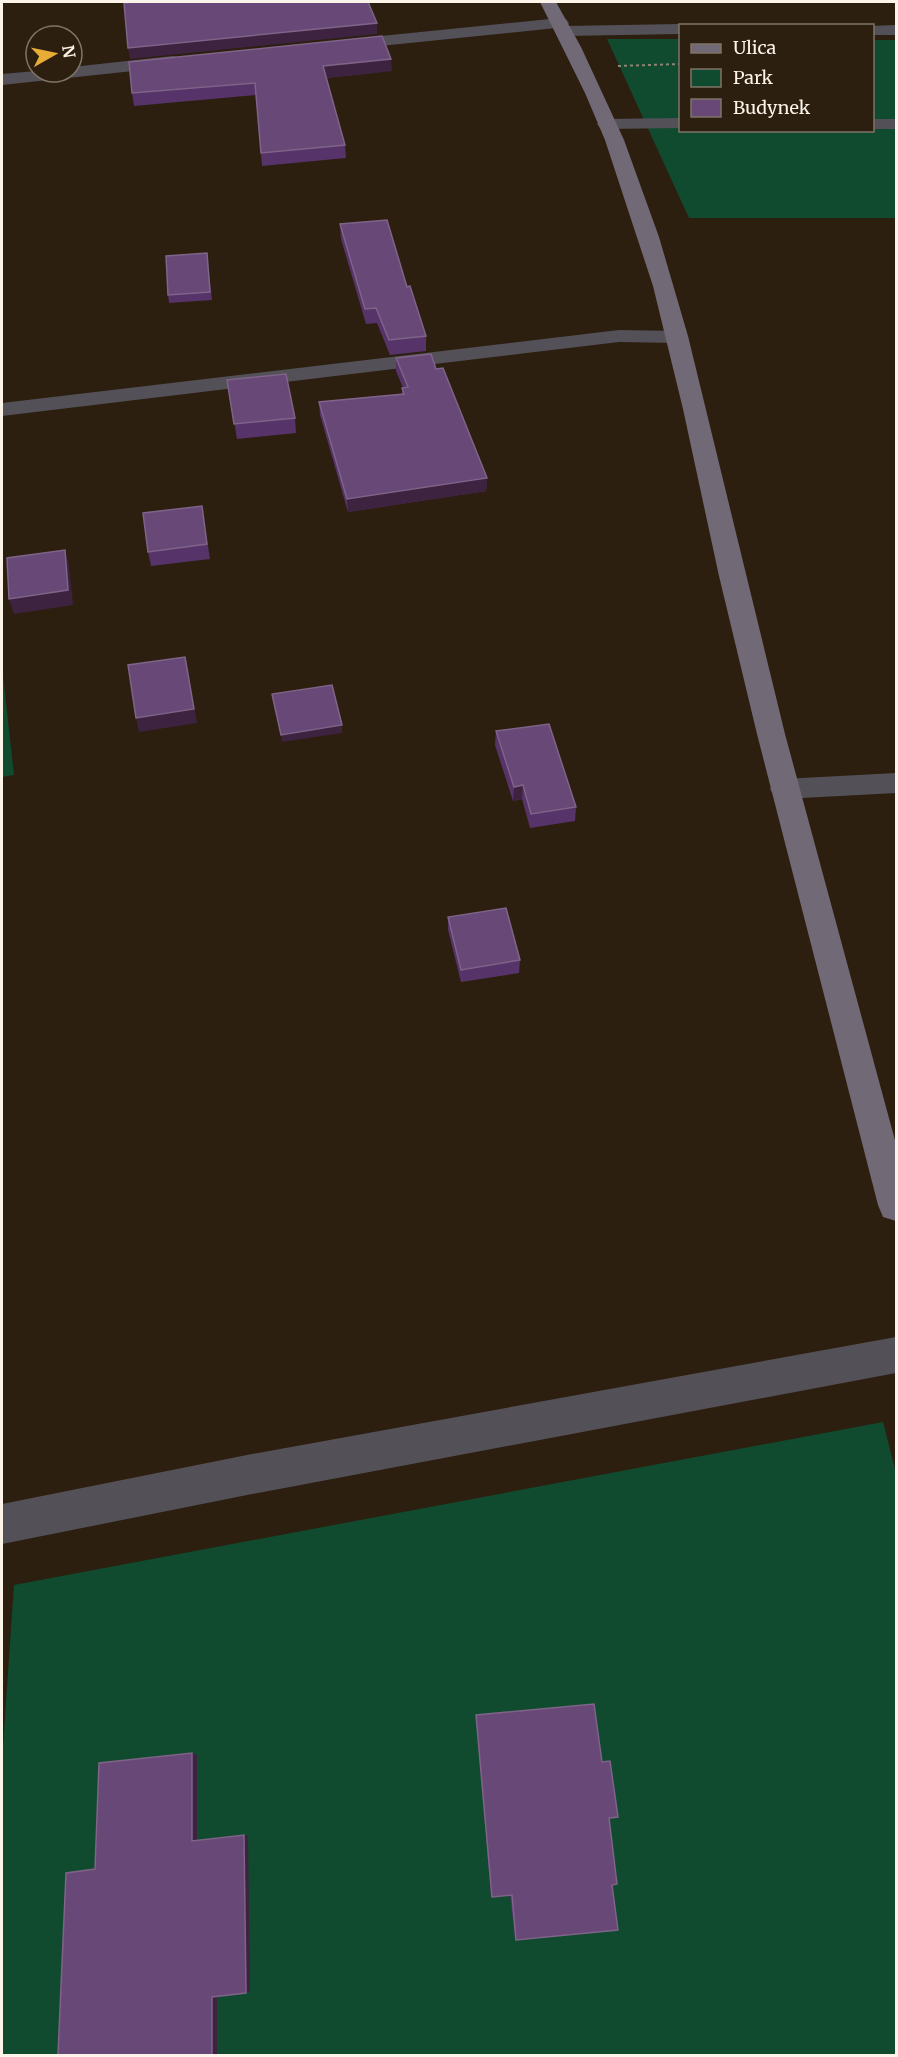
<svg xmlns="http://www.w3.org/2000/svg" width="898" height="2057" font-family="Merriweather,serif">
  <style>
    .green { fill: #114b2f }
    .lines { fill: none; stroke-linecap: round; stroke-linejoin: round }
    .path { stroke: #8e8377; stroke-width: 2; stroke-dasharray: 3 3; stroke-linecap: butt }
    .lane { fill: #545058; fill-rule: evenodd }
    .street { fill: #545058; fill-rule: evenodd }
    .secondary { fill: #716976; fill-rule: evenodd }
    .wall { fill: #563368 }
    .shaded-wall { fill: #3d233f }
    .building { fill: #674876; stroke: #7f6388; stroke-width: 1.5 }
  </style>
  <rect width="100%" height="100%" fill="#2c1f10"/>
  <g class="green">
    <polygon points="607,39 680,39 680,130 872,130 873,40 896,40 896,218 689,218"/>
    <polygon points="2,667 14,775 2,777"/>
    <polygon points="883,1422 896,1473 896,2055 2,2056 2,1761 14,1585"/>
  </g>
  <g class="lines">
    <polyline class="path" points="618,66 680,64"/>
    <g class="lane">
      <polygon points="680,24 686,26 680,26 680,34 565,36 557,31 565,26"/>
      <polygon points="896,25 896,35 872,35 872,26 870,26"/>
      <polygon points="680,118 680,128 606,129 600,128 597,124 600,120 606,119"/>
      <rect x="872" y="119" width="24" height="10"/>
      <polygon points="619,330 677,331 684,333 687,337 684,341 677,343 619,342 2,416 2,403"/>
      <polygon points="896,773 896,793 783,799 774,796 770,789 774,782 783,779"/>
    </g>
    <g class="street">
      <polygon points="560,18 566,19 569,23 566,27 341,50 335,49 332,45 335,41 341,40"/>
      <polygon points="173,56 180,58 182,62 180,66 2,85 2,74 36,71 72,72 72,67"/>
      <polygon points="896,1337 896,1373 247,1495 2,1544 2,1504 247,1455"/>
    </g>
    <polygon class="secondary" points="540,2 556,2 581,47 624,140 659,237 688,336 785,734 896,1144 896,1221 883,1217 878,1205 757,734 719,576 683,409 653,286 605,140 585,93"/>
  </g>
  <g class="wall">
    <polygon points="392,71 326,78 345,145 346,158 262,166 256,95 134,106 132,93"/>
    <polygon points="340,224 407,287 426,336 426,351 390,355 377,323 366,324 341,239"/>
    <polygon points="207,253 212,300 169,303 168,295"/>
    <polygon points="396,358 487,478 486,491 348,512 320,415 319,402 402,394 402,388 403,388 396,371"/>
    <polygon points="227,380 295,418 296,433 237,439"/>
    <polygon points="204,521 210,559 151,566 148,552"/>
    <polygon points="496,731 576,807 575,821 530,828 522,799 513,801 495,745"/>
    <polygon points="448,917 520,960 519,973 461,982 448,930"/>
    <polygon points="476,1715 602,1762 618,1817 609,1819 612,1885 516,1940 515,1939 510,1895 491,1897"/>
  </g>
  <g class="shaded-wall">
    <polygon points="377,23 377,34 130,59 128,48"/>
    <polygon points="391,59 392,71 324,78 323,66"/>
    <polygon points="487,478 486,491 348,512 347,499"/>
    <polygon points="65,550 69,565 73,605 14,614 9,599"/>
    <polygon points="185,657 197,723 139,732 136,718"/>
    <polygon points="342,725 342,733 282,742 281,735"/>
    <polygon points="523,785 522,799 513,801 514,787"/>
    <polygon points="192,1753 197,1755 197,1842 192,1841"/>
    <polygon points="244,1835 248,1836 250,1991 246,1993"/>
    <polygon points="217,1995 217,2055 212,2055 212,1997"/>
  </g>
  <g class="building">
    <polygon points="134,2 368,2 377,23 128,48 124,3"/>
    <polygon points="382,36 391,59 323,66 345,145 261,153 255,83 132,93 129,62"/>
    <polygon points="387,220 407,287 410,286 426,336 389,340 376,308 365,309 340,224"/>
    <polygon points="207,253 210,292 168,295 166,256"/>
    <polygon points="431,354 436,369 443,368 487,478 347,499 319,402 404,394 402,388 408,387 396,358"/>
    <polygon points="286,374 295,418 234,424 227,380"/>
    <polygon points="202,506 207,544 148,552 143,513"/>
    <polygon points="65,550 68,590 9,599 7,558"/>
    <polygon points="185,657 194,709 136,718 128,665"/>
    <polygon points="332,685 342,725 281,735 272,694"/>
    <polygon points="549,724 576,807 531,814 523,785 514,787 496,731"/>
    <polygon points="506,908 520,960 461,970 448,917"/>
    <polygon points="594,1704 602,1762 610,1761 618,1817 609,1818 617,1884 612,1885 618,1930 516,1940 512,1895 492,1897 476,1715"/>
    <polygon points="192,1753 192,1841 244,1835 246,1993 212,1997 212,2055 58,2055 66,1873 95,1869 99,1763"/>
  </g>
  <rect width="898" height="2057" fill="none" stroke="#fcf3e9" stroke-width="6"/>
  <rect x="679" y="24" width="195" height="108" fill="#2c1f10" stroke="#7f7467" stroke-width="1.5"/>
  <rect x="691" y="44" width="30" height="9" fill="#716976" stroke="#7f7467" stroke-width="1.5"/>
  <text x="733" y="54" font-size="18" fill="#fcf3e9">Ulica</text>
  <rect x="691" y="69" width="30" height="18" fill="#114b2f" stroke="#7f7467" stroke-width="1.5"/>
  <text x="733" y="84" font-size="18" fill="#fcf3e9">Park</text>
  <rect x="691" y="99" width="30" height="18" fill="#674876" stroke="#7f7467" stroke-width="1.5"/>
  <text x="733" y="114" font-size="18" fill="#fcf3e9">Budynek</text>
  <g transform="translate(54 54) rotate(81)"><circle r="28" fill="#2c1f10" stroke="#7f7467" stroke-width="1.5"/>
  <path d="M0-4.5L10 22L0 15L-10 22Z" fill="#e7ac36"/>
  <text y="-9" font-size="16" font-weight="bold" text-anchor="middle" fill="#fcf3e9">N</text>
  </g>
</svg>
